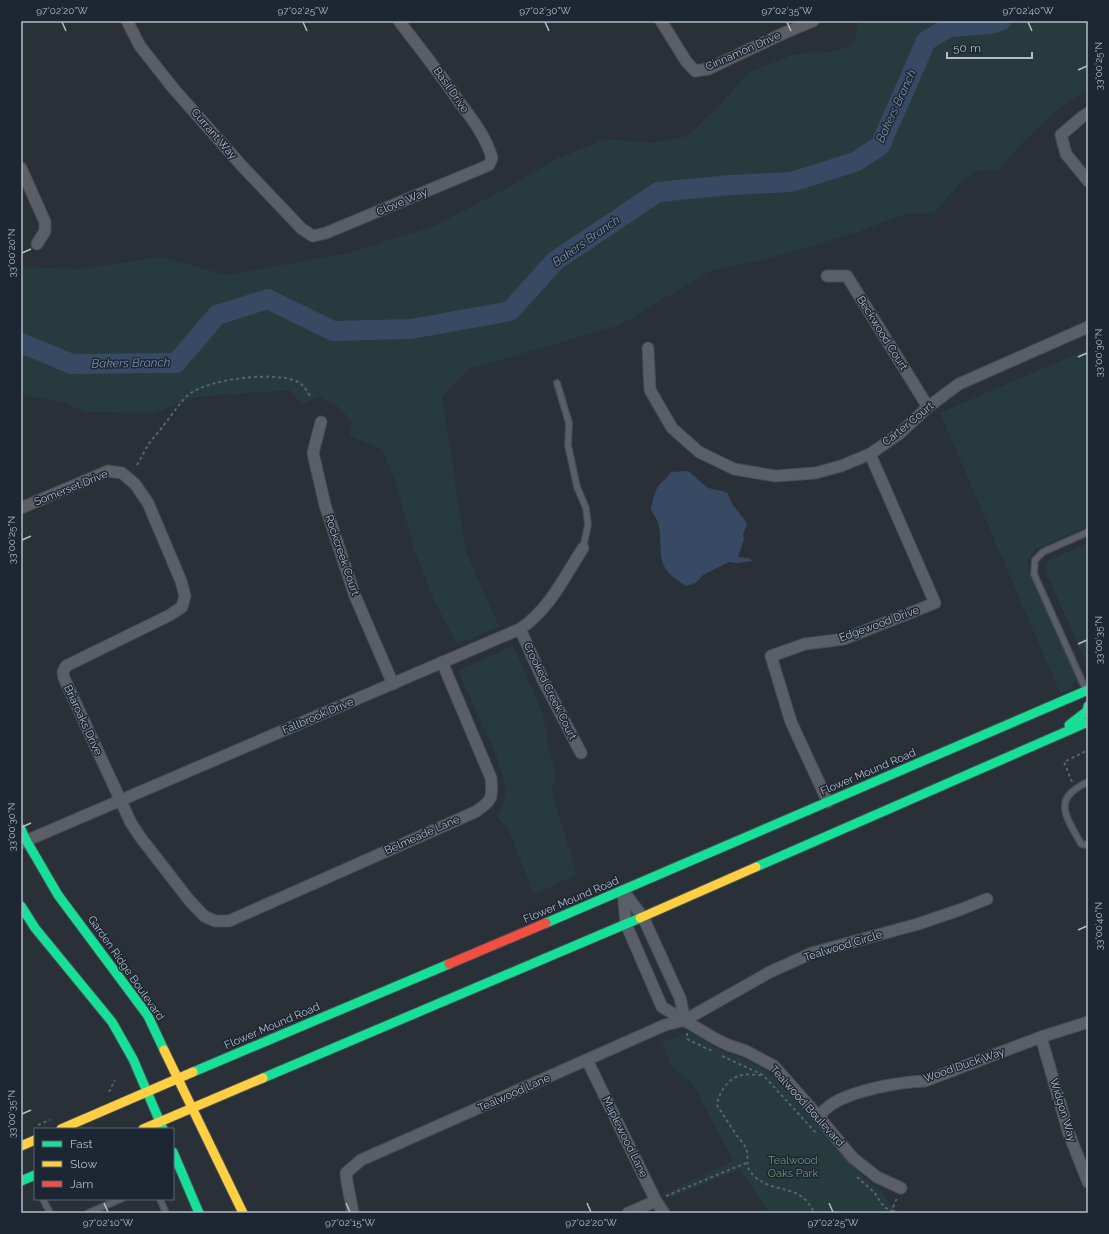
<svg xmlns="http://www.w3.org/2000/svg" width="1109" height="1234" font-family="Raleway,sans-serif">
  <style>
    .green { fill: #273a3e }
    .water { fill: #384963 }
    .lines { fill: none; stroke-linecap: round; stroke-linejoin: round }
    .river { stroke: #384963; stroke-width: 20 }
    .lane-casing { stroke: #484c53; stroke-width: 8 }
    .street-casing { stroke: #484c53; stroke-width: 13 }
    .fast-casing { stroke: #484c53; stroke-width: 11 }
    .slow-casing { stroke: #484c53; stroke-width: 11 }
    .jam-casing { stroke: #484c53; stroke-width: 11 }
    .path { stroke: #5d636a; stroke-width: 2; stroke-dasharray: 3 3; stroke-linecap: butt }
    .lane { stroke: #5a5e66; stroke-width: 5.5 }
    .street { stroke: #5a5e66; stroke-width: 11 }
    .fast { stroke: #16e098; stroke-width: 9 }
    .slow { stroke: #ffcf43; stroke-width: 9 }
    .jam { stroke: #f24e42; stroke-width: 9 }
    .ticks { fill: none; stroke: #b4bcc9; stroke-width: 1.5 }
    .labels { text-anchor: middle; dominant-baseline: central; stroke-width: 3; stroke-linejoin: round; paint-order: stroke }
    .street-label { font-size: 11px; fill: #b4bcc9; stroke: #1d2633 }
    .park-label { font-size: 11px; fill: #6b9a76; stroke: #1d2633 }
    .water-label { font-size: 12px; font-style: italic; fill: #7c92b1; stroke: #1d2633 }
    .neatline { fill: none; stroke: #b4bcc9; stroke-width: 1.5 }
    .ticks-label { font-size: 10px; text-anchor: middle; fill: #b4bcc9 }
  </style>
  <rect width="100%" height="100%" fill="#2a3038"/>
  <g class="green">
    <path d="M858 21H1088V89L1055 111 1023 142 997 171 978 170 965 178 934 213 904 214 858 232 767 259 712 270 620 325 469 369 442 396 465 549 499 627 457 644 435 602 414 549 397 485 382 449 349 436 352 423C341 407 337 404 318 397L302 404 290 390 196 397 154 413 85 412 68 404 21 394V267L79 269 160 257 227 275 348 253 434 226 509 187 556 159 606 139 655 143 687 136 718 107 748 73 792 55 836 51 854 43Z"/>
    <path d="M1088 349V526L1036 549C1028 557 1027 563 1030 574L1075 676C1074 685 1070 691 1060 693L940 413Z"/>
    <polygon points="1088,543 1088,667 1046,572 1045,567 1049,560"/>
    <polygon points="513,646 543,714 550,756 556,773 551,790 577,875 534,894 507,827 496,816 503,805 506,788 497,757 458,671"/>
    <polygon points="691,1032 718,1049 744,1059 769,1072 793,1095 864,1178 880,1190 890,1204 900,1213 769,1213 740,1169 670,1198 667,1192 733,1161 693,1084 673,1069 662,1042"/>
  </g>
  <path class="water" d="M688 471C694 475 705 487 709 488 715 490 722 490 728 493 730 505 741 513 747 524L743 535 744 539 738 557 748 558 754 561 737 563 729 562 703 575 696 583 686 586C654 566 663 558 659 526 658 520 653 515 651 509 653 500 654 491 660 484 664 480 668 477 671 472Z"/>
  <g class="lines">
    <polyline class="river" points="21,343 72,364 176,363 217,315 268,299 333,331 411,329 510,311 555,261 658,192 730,185 791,182 855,162 880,146 926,41 949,27 991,24 1001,21"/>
    <defs>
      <g id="lane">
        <polyline points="557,383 569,423 568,445 577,487 586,508 588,525 583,548"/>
        <polyline points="1085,688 1034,574 1035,560 1043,552 1088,532"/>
        <path d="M1088 782C1050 799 1067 817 1081 844L1088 845"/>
        <polyline points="43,1199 50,1213"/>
        <polyline points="160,1199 166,1213"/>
        <polyline points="88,1213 121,1199"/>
      </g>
      <g id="street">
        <path d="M127 21 140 46 173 88 242 166 302 229 313 236 326 233 470 173 489 165 492 158C486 137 473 120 460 103 441 75 420 48 399 21"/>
        <polyline points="661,21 686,61 695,71 708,69 782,34 813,21"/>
        <polyline points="1088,113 1082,117 1061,135 1066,154 1088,181"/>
        <polyline points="21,168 45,222 45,231 37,244"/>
        <polyline points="827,276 847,276 928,407"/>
        <polyline points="648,348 650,390 672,428 699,452 734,469 775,476 815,473 841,466 870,454 899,434 928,407 959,384 1088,327"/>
        <polyline points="321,422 313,453 325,505 355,596 393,684"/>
        <path d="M21 508 108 471 122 473 135 484 148 503 181 581 185 596 182 607 170 615 66 666 63 672 64 678 131 823 141 838 189 900 204 916 215 921H229L475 812C492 801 493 798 491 778L442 662"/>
        <polyline points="520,629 543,680 581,753"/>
        <polyline points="828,802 791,722 771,656 805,644 844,639 935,603 870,454"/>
        <path d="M21 843 520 629C549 610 565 576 583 548"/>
        <polyline points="623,891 626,924 662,1007 714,1038 728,1045 746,1051 774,1066 818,1116 853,1158 877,1177 901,1188"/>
        <polyline points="623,891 643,917 680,998 685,1020"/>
        <polyline points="1041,1037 1069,1134 1088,1182"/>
        <polyline points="587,1060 656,1201 664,1213"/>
        <path d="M818 1116C823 1112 827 1107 832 1104 854 1090 899 1082 925 1081L1041 1037 1088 1022"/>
        <path d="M353 1213C351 1199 347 1187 346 1173L361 1160 665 1025 685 1020 770 972 812 953 918 924 962 909 987 899"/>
        <polyline points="628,1213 656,1201"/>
      </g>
      <g id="fast">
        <polyline points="1069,725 1087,711 1088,706"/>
        <polyline points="21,829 26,840 58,895 148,1016 164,1050"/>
        <polyline points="756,867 1088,722"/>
        <polyline points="21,906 35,928 112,1022 133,1059 163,1129"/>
        <polyline points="546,923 1088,690"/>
        <polyline points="193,1072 449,964"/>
        <polyline points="263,1078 640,918"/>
        <polyline points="173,1152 199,1213"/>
        <polyline points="21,1181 35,1175"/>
      </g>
      <g id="slow">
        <polyline points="640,918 756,867"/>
        <polyline points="164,1050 243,1213"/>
        <polyline points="61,1129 193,1072"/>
        <polyline points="143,1129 263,1078"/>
        <polyline points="21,1146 35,1140"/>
      </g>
      <polyline id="jam" points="449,964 546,923"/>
    </defs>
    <use href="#lane" class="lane-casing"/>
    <use href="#street" class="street-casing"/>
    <use href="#fast" class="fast-casing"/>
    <use href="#slow" class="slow-casing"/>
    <use href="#jam" class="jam-casing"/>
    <g class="path">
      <path d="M137 465C141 458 145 450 149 444 154 436 161 430 166 422 173 414 179 404 187 396 205 379 273 371 296 381 303 384 306 390 310 396"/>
      <polyline points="1072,782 1064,762 1088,750"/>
      <polyline points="687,1033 687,1039 714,1052"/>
      <polyline points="722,1056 763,1075 816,1133"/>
      <path d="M761 1075C755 1075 748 1074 742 1075 728 1078 719 1092 717 1105 723 1115 730 1125 737 1136 740 1139 744 1144 746 1148 750 1160 743 1165 754 1176 774 1195 801 1182 814 1213"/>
      <polyline points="109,1092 115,1080"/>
      <polyline points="38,1125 50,1120"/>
      <polyline points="857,1177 874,1192 884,1207 894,1212"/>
      <polyline points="666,1196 746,1163"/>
      <polyline points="894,1213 893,1207 897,1198"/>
    </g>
    <use href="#lane" class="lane"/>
    <use href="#street" class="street"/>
    <use href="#fast" class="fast"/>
    <use href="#slow" class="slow"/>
    <use href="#jam" class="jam"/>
  </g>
  <path class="ticks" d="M62 22 66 31M303 22 307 31M545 22 549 31M787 22 791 31M1028 22 1032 31M1078 70 1087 66M22 253 31 249M1078 357 1087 353M22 540 31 536M1078 644 1087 640M22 827 31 823M1078 930 1087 926M22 1114 31 1110M104 1203 108 1212M346 1203 350 1212M587 1203 591 1212M829 1203 833 1212"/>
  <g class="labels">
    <g class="street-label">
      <text transform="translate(743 51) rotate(-24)">Cinnamon Drive</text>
      <text transform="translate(451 90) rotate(55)">Basil Drive</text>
      <text transform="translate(214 134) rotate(49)">Currant Way</text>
      <text transform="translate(402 202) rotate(-23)">Clove Way</text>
      <text transform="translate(882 333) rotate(58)">Beckwood Court</text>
      <text transform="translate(908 424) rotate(-39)">Carter Court</text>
      <text transform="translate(71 488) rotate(-22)">Somerset Drive</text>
      <text transform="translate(342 555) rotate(71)">Rockcreek Court</text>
      <text transform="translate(879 624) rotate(-20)">Edgewood Drive</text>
      <text transform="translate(550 691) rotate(64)">Crooked Creek Court</text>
      <text transform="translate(318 716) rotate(-23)">Fallbrook Drive</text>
      <text transform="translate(83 720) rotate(65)">Briaroaks Drive</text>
      <text transform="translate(868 772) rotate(-23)">Flower Mound Road</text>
      <text transform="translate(422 835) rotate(-24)">Belmeade Lane</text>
      <text transform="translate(571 900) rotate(-23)">Flower Mound Road</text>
      <text transform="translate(843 946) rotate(-17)">Tealwood Circle</text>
      <text transform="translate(126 968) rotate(55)">Garden Ridge Boulevard</text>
      <text transform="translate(272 1026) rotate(-23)">Flower Mound Road</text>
      <text transform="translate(964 1065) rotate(-19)">Wood Duck Way</text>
      <text transform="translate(514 1093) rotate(-24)">Tealwood Lane</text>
      <text transform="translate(807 1106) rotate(48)">Tealwood Boulevard</text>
      <text transform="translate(1063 1110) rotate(73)">Widgon Way</text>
      <text transform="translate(625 1137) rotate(64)">Maplewood Lane</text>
    </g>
    <g class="park-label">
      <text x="793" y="1160">Tealwood<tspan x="793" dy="13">Oaks Park</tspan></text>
    </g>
    <g class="water-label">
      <text transform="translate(896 106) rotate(-65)">Bakers Branch</text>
      <text transform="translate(586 241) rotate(-35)">Bakers Branch</text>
      <text transform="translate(131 363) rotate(-1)">Bakers Branch</text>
    </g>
  </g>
  <rect width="1109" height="1234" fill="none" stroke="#1d2633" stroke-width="44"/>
  <rect x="34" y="1128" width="140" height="72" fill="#1d2633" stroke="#59626f"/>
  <rect x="42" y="1141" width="20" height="6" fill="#16e098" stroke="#59626f"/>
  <text x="70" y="1148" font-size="12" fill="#b4bcc9">Fast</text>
  <rect x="42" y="1161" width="20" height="6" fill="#ffcf43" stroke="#59626f"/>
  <text x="70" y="1168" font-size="12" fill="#b4bcc9">Slow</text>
  <rect x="42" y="1181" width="20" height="6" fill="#f24e42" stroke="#59626f"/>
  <text x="70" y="1188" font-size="12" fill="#b4bcc9">Jam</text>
  <path d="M947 52v6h85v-6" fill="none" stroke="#b4bcc9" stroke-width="2"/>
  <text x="953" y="52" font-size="12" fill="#b4bcc9" stroke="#1d2633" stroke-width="3" paint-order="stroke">50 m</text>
  <rect x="22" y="22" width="1065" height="1190" class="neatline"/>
  <g class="ticks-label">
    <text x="62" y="14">97°02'20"W</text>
    <text x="303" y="14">97°02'25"W</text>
    <text x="545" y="14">97°02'30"W</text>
    <text x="787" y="14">97°02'35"W</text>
    <text x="1028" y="14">97°02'40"W</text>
    <text transform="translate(1098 66) rotate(-90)" y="4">33°00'25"N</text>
    <text transform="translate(11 253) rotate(-90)" y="4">33°00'20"N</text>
    <text transform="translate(1098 353) rotate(-90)" y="4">33°00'30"N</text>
    <text transform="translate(11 540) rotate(-90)" y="4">33°00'25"N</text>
    <text transform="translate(1098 640) rotate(-90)" y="4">33°00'35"N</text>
    <text transform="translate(11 827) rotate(-90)" y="4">33°00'30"N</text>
    <text transform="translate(1098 926) rotate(-90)" y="4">33°00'40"N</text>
    <text transform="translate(11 1114) rotate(-90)" y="4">33°00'35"N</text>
    <text x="108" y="1226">97°02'10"W</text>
    <text x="350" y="1226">97°02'15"W</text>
    <text x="591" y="1226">97°02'20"W</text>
    <text x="833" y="1226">97°02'25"W</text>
  </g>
</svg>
